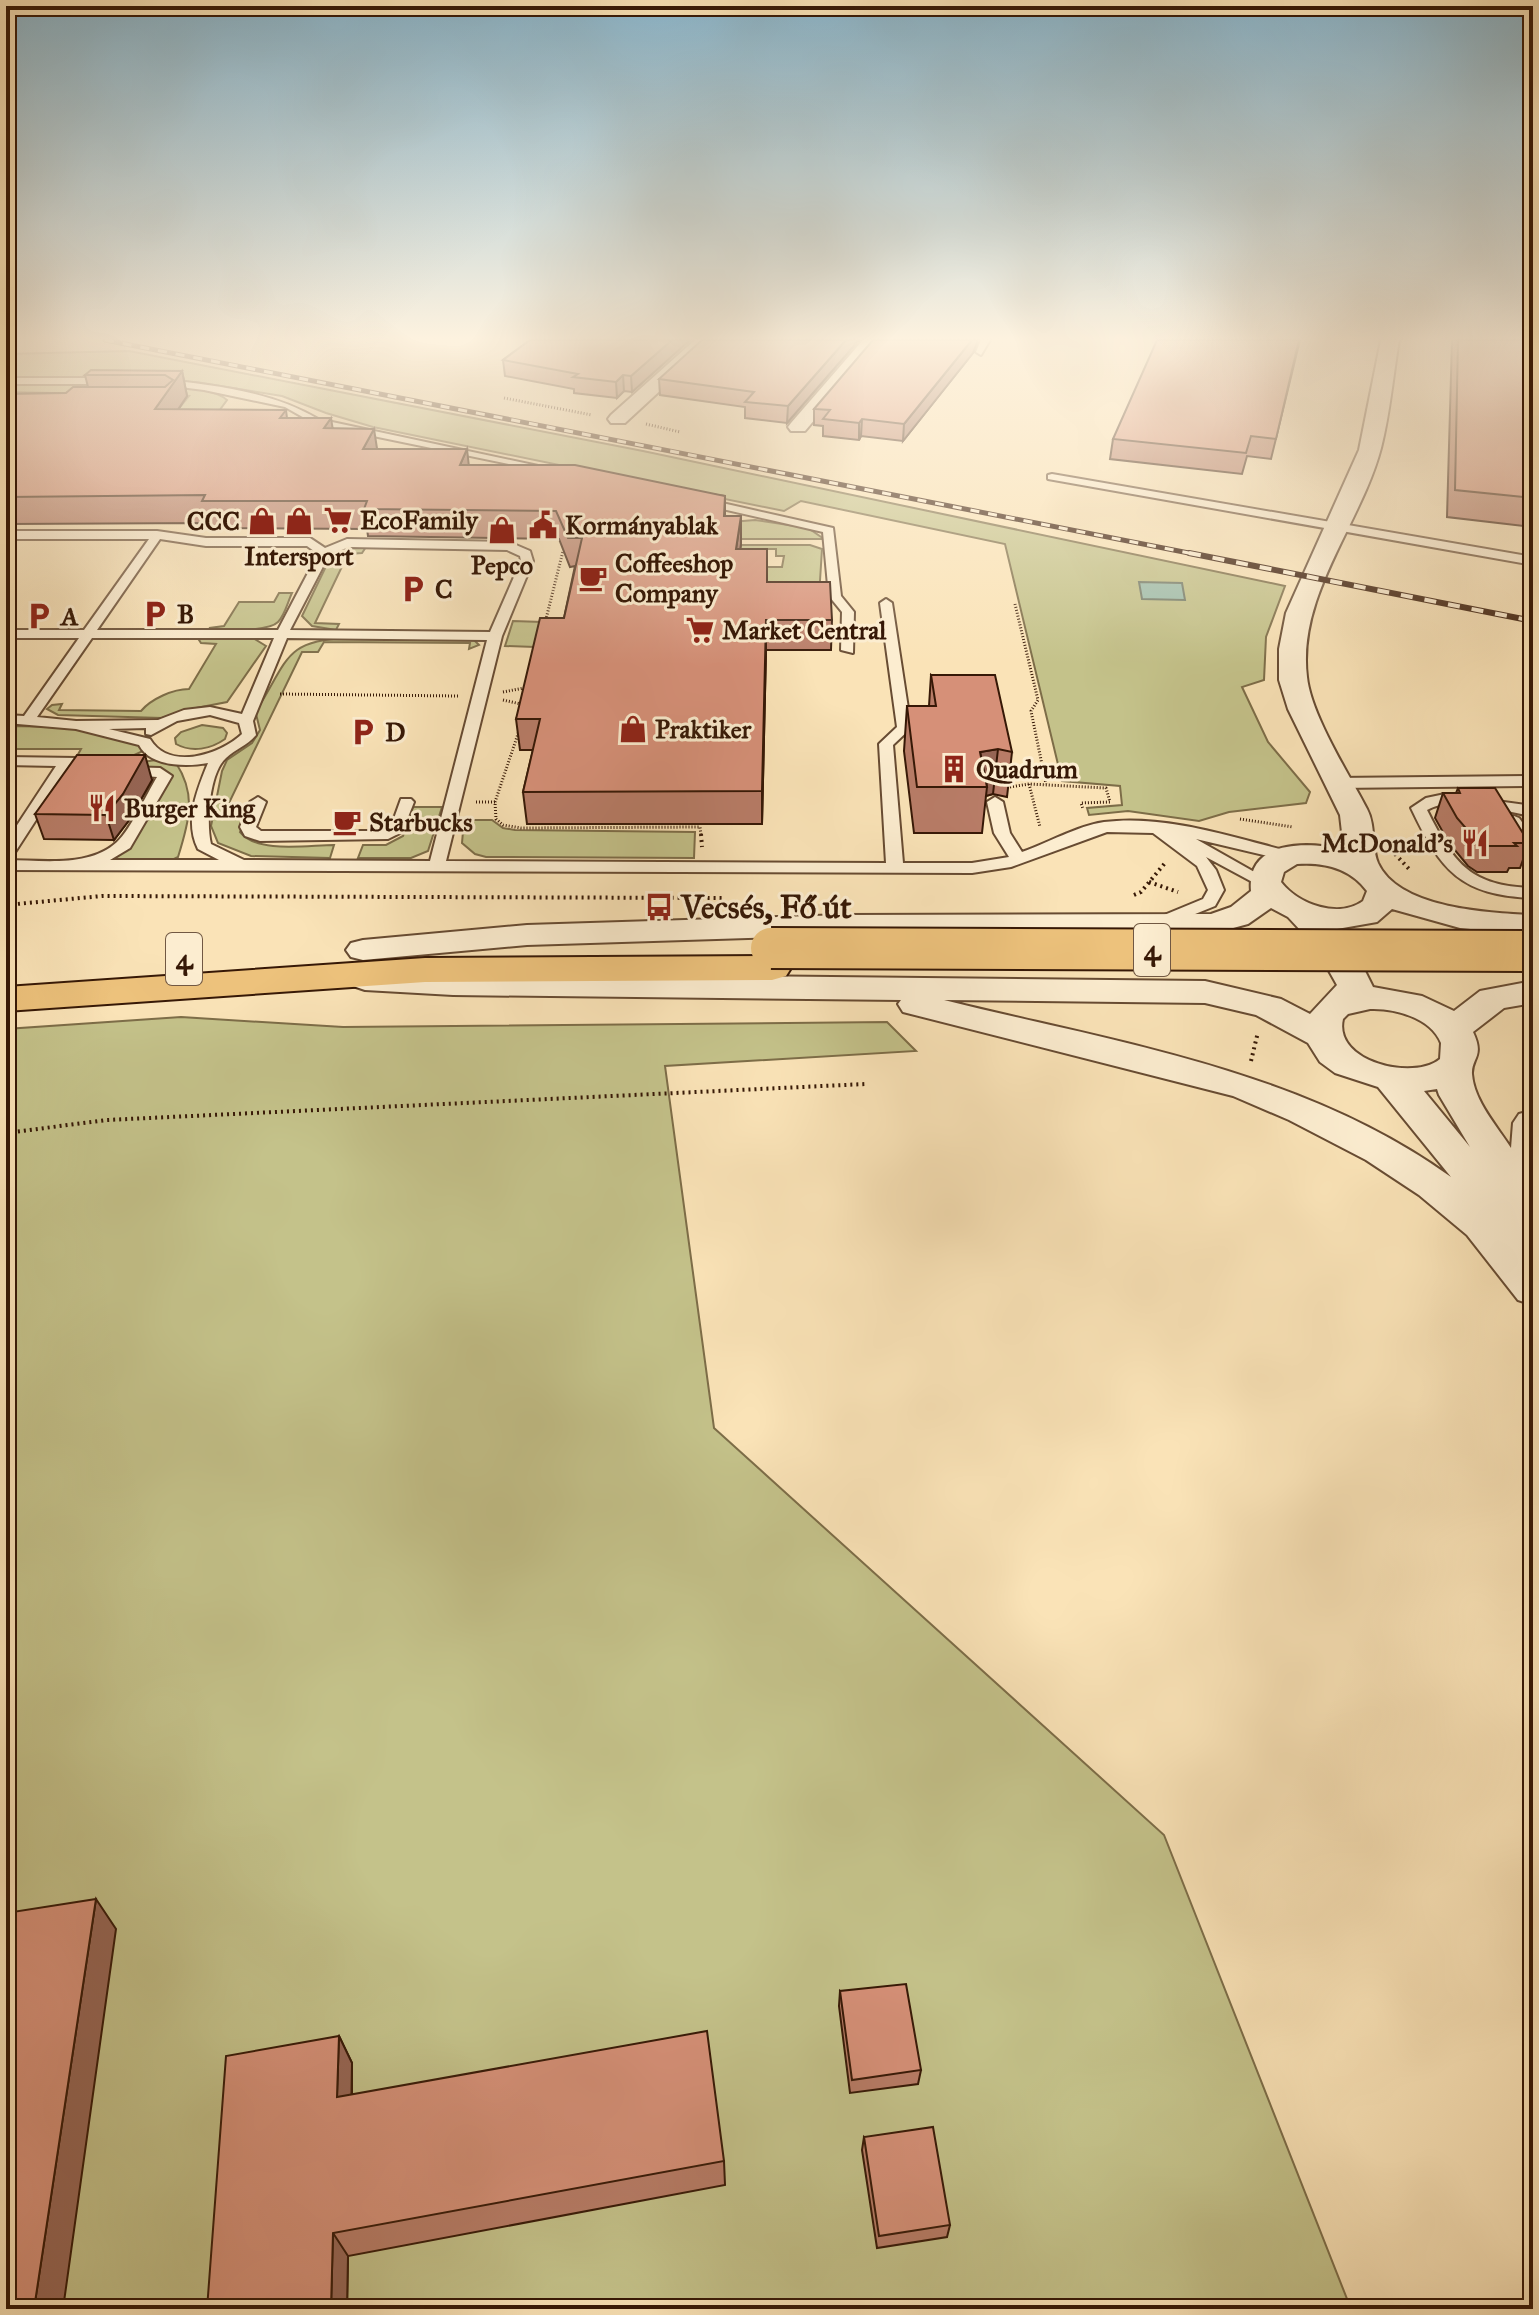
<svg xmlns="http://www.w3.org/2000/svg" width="1539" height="2315" font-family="'IM FELL Great Primer',serif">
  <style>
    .green { fill: #c4c28a; stroke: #7d6d48; stroke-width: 2 }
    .water { fill: #9ebead; stroke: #747c6a; stroke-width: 2 }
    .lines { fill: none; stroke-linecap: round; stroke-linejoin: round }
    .service-casing { stroke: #674b32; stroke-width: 4 }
    .minor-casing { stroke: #674b32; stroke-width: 4 }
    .primary-casing { stroke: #361806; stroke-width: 4 }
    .path-far1 { stroke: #361806; stroke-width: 3; stroke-dasharray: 1 2; stroke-linecap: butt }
    .path { stroke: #361806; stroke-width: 4; stroke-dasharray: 2 4; stroke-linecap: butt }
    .service { fill: #fcedd0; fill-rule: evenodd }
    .minor { fill: #fcedd0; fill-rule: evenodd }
    .primary { fill: #edc27c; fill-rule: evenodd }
    .rail-far1-casing { stroke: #361806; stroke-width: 5 }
    .rail-casing { stroke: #361806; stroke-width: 6 }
    .rail-far1 { stroke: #fcedd0; stroke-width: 3; stroke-dasharray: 9; stroke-linecap: butt }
    .rail { stroke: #fcedd0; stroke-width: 4; stroke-dasharray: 12; stroke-linecap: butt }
    .primary-bridge-casing { stroke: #361806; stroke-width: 44; stroke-linecap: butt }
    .primary-bridge { stroke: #edc27c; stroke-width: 40 }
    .wall { fill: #b87c67; stroke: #361806; stroke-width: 2 }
    .shaded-wall { fill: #966554; stroke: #361806; stroke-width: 2 }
    .building { fill: #d69078; stroke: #361806; stroke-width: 2 }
    .labels { text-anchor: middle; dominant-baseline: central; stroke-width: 6; stroke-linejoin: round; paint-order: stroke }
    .far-poi-label { font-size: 26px; font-weight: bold; fill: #361806; stroke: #fcedd0; text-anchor: start }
    .shield { fill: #fcedd0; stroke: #715843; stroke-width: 2 }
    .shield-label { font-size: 30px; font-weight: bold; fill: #361806 }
    .poi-label { font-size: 32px; font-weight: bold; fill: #361806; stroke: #fcedd0; text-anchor: start }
  </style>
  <rect width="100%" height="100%" fill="#fae3b7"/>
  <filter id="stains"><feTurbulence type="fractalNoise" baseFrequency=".0025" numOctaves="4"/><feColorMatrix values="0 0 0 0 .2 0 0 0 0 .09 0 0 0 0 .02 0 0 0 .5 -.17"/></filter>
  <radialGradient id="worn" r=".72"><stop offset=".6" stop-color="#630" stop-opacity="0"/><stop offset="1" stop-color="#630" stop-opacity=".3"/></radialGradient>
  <g class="green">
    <polygon points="129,351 643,451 1285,586 1266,637 1264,680 1242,687 1268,742 1310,792 1306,803 1229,812 1199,821 1128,811 1089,815 1087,808 1122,805 1120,786 1062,781 1005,544 801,501 784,511 373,427 326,413 282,396 196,382 6,378 6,354"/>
    <path d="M7 384C48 384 202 376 227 400L219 411H177L189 396 6 392Z"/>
    <polygon points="755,520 808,528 824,539 725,539 731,522"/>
    <polygon points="741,545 810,545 822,549 818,612 767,611 753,567 782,567 784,556 776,556 776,549 740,549"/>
    <polygon points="351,547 366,547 362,553 348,554 315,623 339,624 336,630 312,626 302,616 331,556"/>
    <path d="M279 593H292C288 601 285 615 278 622 268 632 222 631 209 628L224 626 239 602H274Z"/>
    <polygon points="513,621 542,622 535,647 505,646"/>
    <path d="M202 638H253L266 646 227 702 186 710 162 718 58 715 47 709 52 705 62 704 59 710 141 711C151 699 173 689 189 689L216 644 201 643 199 640Z"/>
    <path d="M347 638 474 640 479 645 469 649 470 643 324 642 318 652H302L227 807 252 808 240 832C258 854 308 845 334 845L330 858 251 856 218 843 211 826 222 771 227 760 252 743 260 730 256 714 258 708C288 660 285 640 347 638Z"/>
    <path d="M202 725 223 728 227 733 225 739C211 749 192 753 176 744L175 738 181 732Z"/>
    <polygon points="6,726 70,727 137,741 143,751 130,757 76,758 81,749 6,749"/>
    <path d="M162 759 176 763C197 795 189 822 178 857L172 860 106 861 169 777 166 771 131 769 143 762Z"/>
    <polygon points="413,807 442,807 428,851 411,858 358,858 363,845 386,845 403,836"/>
    <polygon points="464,820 492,820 503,828 515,830 695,832 694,858 486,857 475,854 462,843"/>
    <polygon points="181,1017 343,1027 887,1022 916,1051 665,1066 714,1428 1164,1835 1351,2309 6,2309 6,1029"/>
  </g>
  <polygon class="water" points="1139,582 1182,583 1185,600 1142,599"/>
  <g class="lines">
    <defs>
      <g id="service">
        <polygon points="981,340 990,340 981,355 976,352"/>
        <polygon points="6,378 111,378 116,381 111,384 6,384"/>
        <path d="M159 379C213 385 271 391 318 419L557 470 552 473 315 424 285 407 204 390 156 384Z"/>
        <polygon points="1052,474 1533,557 1533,565 1048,479 1048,475"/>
        <polygon points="700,498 833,528 841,596 854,612 853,653 841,650 842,612 829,596 823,532 696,503 694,501"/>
        <path d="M6 531H157L206 538H310L325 548 347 539 509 542 530 551 533 561 502 636 446 861 886 863 879 744 897 727 880 603 886 599 892 603 911 728 893 745 903 863H972L1009 857 994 833 987 802 995 797 1003 802 1010 833 1022 852C1048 843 1077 826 1104 822 1166 814 1235 838 1295 853L1297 856 1289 861 1196 839 1272 882 1270 885H1258L1206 857 1216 870 1224 890 1215 906 1163 927 1155 922 1157 918 1203 899 1208 890 1197 866 1153 833 1107 832 1011 867 972 873 6 870V860C41 860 89 868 117 842 131 829 146 795 157 777L120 774V768L125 767 160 768 172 776 130 848 110 860H219L198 849C184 821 197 790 208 763 187 767 150 767 139 745L76 729 6 723V715L24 716 79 638H6V630H84L149 539H6ZM160 539 206 546H307L318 554 278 630H97ZM349 547 507 550 520 556 521 561 490 632 290 630 329 555ZM92 638H274L242 714 210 707 184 710 158 720 76 721 37 717ZM287 638 487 640 430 861 244 860 211 844C206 823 209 773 226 758 235 749 247 746 256 735L253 721ZM210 715 239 723 242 734C220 755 169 771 150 739L109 729 146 728V734L151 735 177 721Z"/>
        <polygon points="6,757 77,758 84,762 71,767 93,767 100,771 93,775 65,775 12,857 6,859 6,842 56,766 6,765"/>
        <polygon points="1533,776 1533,786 1336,788 1328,783 1336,778"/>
        <path d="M1445 794 1533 806V816C1500 812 1459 793 1427 810 1454 864 1470 886 1533 888V898C1460 895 1441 871 1411 808L1426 798Z"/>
        <polygon points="258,797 266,802 256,827 261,831 382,831 392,824 401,799 411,799 414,802 402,832 388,839 260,841 245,836 240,827 250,802"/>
        <polygon points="1514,816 1519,818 1533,837 1533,854 1527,852 1506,821"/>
      </g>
      <g id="minor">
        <polygon points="695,340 715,340 625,423 611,423 608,419 611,415"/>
        <polygon points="863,340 882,340 805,431 791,431 788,427 791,423"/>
        <path d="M1381 340H1399C1393 376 1390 413 1381 448 1361 524 1297 595 1307 677 1311 715 1349 774 1367 809 1376 826 1371 846 1378 863 1399 909 1490 913 1533 915V935L1460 928 1392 909 1377 922 1337 929 1357 955 1373 987 1422 996 1454 1011 1480 991 1533 981V1003L1504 1008 1473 1032C1485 1057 1471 1058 1472 1074 1474 1101 1497 1126 1511 1148L1513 1123 1519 1114 1533 1110V1237L1530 1243 1522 1245 1533 1258V1305L1518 1300 1467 1235 1419 1195 1366 1160 1289 1120 1233 1096 903 1012 898 1004 901 1000 453 995 365 990 353 986 347 979 353 972 365 968 453 973 1205 981 1281 999 1310 1014 1337 985 1315 946 1288 917 1271 908 1248 924 1211 934 845 935 527 945 363 960 351 957 346 950 351 943 363 940 527 925 845 915 1211 914 1231 907 1251 891C1246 840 1307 841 1344 850L1340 815 1288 709 1279 680V649L1286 613 1359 450ZM1297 864C1324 862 1350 868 1367 891L1363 901C1338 919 1298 904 1281 882L1284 872ZM944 1000 1205 1003 1256 1015 1308 1043 1320 1062 1335 1073 1378 1087 1451 1177C1303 1070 1117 1043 944 1000ZM1370 1009C1395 1008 1431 1018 1441 1043L1440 1059C1414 1081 1333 1062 1343 1019L1348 1014ZM1437 1089 1439 1095 1470 1147 1424 1091Z"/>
      </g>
      <polygon id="primary" points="772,956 786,960 791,968 786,976 772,980 425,982 6,1011 6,987 425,958"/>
    </defs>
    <use href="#service" class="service-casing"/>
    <use href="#minor" class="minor-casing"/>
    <use href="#primary" class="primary-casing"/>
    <g class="path-far1">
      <polyline points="504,398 592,415"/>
      <polyline points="646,424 680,432"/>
      <polyline points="1015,604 1038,700 1031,711 1046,784"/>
      <polyline points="545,623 563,551"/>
      <polyline points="503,692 529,687"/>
      <polyline points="280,694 458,696"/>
      <polyline points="503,700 525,705"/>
      <polyline points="1029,784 1040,827"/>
      <polyline points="1010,787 1029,784 1106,788 1110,802 1081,803 1083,809"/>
      <polyline points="476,802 495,802 496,819 503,825 521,828 700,827 701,836"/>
      <polyline points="495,802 519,731"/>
      <polyline points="1240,819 1293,827"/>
    </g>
    <g class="path">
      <polyline points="701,834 702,847"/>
      <polyline points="1395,854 1410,870"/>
      <polyline points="1149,882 1178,892"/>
      <polyline points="1134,895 1141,892 1165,863"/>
      <polyline points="6,905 102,896 725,898"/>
      <polyline points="1251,1061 1258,1032"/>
      <polyline points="6,1133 107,1120 865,1084"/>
    </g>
    <use href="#service" class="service"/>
    <use href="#minor" class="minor"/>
    <use href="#primary" class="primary"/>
    <defs>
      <polyline id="rail-far1" points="105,340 1199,555"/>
      <polyline id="rail" points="1189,553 1533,621"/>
    </defs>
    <use href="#rail-far1" class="rail-far1-casing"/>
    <use href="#rail" class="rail-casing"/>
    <use href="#rail-far1" class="rail-far1"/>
    <use href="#rail" class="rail"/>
    <defs>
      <polyline id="primary-bridge" points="771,948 1533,951"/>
    </defs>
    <use href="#primary-bridge" class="primary-bridge-casing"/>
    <use href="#primary-bridge" class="primary-bridge"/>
  </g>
  <g class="wall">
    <polygon points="530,340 690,340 632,392 624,391 617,398 574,393 574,389 505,376 503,360"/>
    <polygon points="859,340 787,423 745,418 745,407 660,395 659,379"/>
    <polygon points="1300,340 1271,459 1247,456 1242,474 1110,459 1113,439"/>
    <polygon points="1452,340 1533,340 1533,527 1447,517"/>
    <polygon points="973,353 903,441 861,436 859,440 823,436 823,426 814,425 814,409"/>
    <polygon points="182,371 187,396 178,410 286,410 287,418 332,428 377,449 469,465 725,496 725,516 741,544 740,549 767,582 832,620 831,650 766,650 762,824 527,824 523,792 533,750 520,750 516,719 564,618 575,566 570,567 559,539 368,536 367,529 208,528 207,523 6,524 6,394 66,393 88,387 85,375"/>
    <polygon points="931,675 1012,752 1007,797 993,794 986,796 982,833 914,833 904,751 907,706 929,706"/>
    <polygon points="152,780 130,819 114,840 44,839 35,814"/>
    <polygon points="1458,788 1529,843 1520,868 1509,868 1507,872 1477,872 1468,866 1449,843 1435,818 1443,793 1456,793"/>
    <polygon points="840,1991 921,2070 918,2084 850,2093 839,2006"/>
    <polygon points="339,2036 352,2063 352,2094 724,2161 725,2185 348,2256 347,2309 207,2309"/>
    <polygon points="864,2137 950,2225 947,2237 877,2248 862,2150"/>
  </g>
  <g class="shaded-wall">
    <polygon points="672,340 690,340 632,392 631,376"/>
    <polygon points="846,340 859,340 787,423 788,406"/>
    <polygon points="972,340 978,340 973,353 903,441 904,424"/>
    <polygon points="182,371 187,396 161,435 155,409"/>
    <polygon points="623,375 624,391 617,398 616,382"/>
    <polygon points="331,418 335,444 324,428"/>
    <polygon points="862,419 861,436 859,440 859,423"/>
    <polygon points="374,429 378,455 363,449"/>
    <polygon points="467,449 470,476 460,465"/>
    <polygon points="741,516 741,544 736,578 736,549"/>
    <polygon points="766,620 766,650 762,824 762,791"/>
    <polygon points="998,749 993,794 986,796 987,787 980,752"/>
    <polygon points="145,755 152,780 130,819 114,840 106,815"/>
    <polygon points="96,1899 116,1929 63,2309 34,2309"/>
    <polygon points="339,2036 352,2063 351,2123 337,2097"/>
    <polygon points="333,2233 348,2256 347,2309 331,2309"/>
  </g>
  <g class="building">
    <polygon points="530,340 672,340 631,376 623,375 616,382 573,377 578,374 503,360"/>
    <polygon points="702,340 846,340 788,406 745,402 754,392 659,379"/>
    <polygon points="873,340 972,340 904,424 862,419 859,423 823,419 830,410 814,409"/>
    <polygon points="1157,340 1299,340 1276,439 1251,436 1246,453 1113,439"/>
    <polygon points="1458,340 1533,340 1533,498 1455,490"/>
    <polygon points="91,370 182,371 155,409 286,410 280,418 331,418 324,428 374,429 363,449 467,449 460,465 575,465 725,496 724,516 741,516 736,549 767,549 767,582 830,582 832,620 766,620 762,791 523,792 540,719 516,719 540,618 564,618 582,538 568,538 556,511 364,509 367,501 202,501 205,495 6,497 6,394 66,393 73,387 165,387 173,380 165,375 85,375"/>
    <polygon points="931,675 995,675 1012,752 998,749 980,752 987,787 917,787 907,706 936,706"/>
    <polygon points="77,755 145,755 123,794 106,815 35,814"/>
    <polygon points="1458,788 1495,788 1529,843 1514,843 1517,846 1486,846 1477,841 1457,818 1443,793 1460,793"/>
    <polygon points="96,1899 34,2309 6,2309 6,1913"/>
    <polygon points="906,1984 921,2070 852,2080 840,1991"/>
    <polygon points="707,2031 724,2161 333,2233 331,2309 207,2309 226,2056 339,2036 337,2097"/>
    <polygon points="933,2127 950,2225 879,2236 864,2137"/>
  </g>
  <linearGradient id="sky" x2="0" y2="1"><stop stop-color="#8ab8d0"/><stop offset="0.51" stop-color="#fdf2df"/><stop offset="1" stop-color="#fdf2df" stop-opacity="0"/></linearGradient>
  <rect width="1539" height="664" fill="url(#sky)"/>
  <defs>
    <symbol id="supermarket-bare" viewBox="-9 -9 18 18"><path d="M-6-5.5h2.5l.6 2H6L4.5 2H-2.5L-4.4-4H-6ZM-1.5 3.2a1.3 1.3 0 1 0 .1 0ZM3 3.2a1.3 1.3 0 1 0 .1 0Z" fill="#8f2418" stroke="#fcedd0" stroke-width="2.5" paint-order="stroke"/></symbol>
    <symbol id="shop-bare" viewBox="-9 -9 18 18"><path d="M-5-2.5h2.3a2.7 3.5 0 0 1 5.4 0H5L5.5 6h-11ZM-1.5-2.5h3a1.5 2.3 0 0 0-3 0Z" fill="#8f2418" stroke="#fcedd0" stroke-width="2.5" paint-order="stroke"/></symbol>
    <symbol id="civic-bare" viewBox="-9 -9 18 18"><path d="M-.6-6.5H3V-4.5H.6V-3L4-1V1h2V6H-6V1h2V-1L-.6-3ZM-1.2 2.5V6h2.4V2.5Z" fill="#8f2418" stroke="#fcedd0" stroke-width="2.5" paint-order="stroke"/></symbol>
    <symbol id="cafe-bare" viewBox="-9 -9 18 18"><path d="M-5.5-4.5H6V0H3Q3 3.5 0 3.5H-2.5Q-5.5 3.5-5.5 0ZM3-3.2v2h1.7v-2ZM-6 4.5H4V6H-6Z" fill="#8f2418" stroke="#fcedd0" stroke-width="2.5" paint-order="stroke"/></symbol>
    <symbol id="parking-bare" viewBox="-9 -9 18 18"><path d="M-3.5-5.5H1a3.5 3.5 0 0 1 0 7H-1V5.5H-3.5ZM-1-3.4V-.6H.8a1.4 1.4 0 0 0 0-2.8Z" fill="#8f2418" stroke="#fcedd0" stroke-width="2.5" paint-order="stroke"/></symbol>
    <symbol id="building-bare" viewBox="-9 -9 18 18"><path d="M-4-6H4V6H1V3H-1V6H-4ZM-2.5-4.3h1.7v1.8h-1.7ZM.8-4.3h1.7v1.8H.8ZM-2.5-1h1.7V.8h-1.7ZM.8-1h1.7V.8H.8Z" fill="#8f2418" stroke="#fcedd0" stroke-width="2.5" paint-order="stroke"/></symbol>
    <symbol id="restaurant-bare" viewBox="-9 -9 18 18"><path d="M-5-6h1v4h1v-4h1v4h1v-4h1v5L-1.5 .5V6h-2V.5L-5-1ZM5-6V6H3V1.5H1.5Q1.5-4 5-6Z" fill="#8f2418" stroke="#fcedd0" stroke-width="2.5" paint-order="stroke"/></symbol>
    <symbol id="bus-bare" viewBox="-9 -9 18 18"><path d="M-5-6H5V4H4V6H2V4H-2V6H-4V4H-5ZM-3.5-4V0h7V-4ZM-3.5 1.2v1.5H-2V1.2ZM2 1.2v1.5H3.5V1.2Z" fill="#8f2418" stroke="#fcedd0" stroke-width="2.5" paint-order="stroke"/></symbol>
  </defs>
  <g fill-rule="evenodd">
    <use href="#supermarket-bare" x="318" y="500" width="40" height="40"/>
    <use href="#shop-bare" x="242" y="501" width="40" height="40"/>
    <use href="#shop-bare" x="279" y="501" width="40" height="40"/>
    <use href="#civic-bare" x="523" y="505" width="40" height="40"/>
    <use href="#shop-bare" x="482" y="510" width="40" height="40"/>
    <use href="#cafe-bare" x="573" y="558" width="40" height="40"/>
    <use href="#parking-bare" x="393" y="569" width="40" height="40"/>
    <use href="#parking-bare" x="135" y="594" width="40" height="40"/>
    <use href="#parking-bare" x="19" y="596" width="40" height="40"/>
    <use href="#supermarket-bare" x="680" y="610" width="40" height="40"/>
    <use href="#shop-bare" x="613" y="709" width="40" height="40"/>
    <use href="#parking-bare" x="343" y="712" width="40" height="40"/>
    <use href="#building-bare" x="934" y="749" width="40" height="40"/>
    <use href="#restaurant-bare" x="82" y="788" width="40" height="40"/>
    <use href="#cafe-bare" x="327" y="802" width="40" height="40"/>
    <use href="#restaurant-bare" x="1455" y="823" width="40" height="40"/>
    <use href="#bus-bare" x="639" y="887" width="40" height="40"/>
  </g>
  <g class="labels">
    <g class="far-poi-label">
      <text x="360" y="520">EcoFamily</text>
      <text x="240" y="521" text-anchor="end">CCC</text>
      <text x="565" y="525">Kormányablak</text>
      <text x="299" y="556" text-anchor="middle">Intersport</text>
      <text x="615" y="563">Coffeeshop<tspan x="615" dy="30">Company</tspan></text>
      <text x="502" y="565" text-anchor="middle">Pepco</text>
      <text x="435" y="589">C</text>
      <text x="177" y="614">B</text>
      <text x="61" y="616">A</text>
      <text x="722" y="630">Market Central</text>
      <text x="655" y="729">Praktiker</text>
      <text x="385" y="732">D</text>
      <text x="976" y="769">Quadrum</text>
      <text x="124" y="808">Burger King</text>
      <text x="369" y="822">Starbucks</text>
      <text x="1453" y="843" text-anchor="end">McDonald's</text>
    </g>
    <g class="shield">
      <rect x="1134" y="924" width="36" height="52" rx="6"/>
      <rect x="166" y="933" width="36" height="52" rx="6"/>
    </g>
    <g class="shield-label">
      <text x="1152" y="950">4</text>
      <text x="184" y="959">4</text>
    </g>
    <g class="poi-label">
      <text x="681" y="907">Vecsés, Fő út</text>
    </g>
  </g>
  <rect width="1539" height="2315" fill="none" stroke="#fae3b7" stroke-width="32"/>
  <rect x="8" y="8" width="1523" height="2299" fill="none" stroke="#361806" stroke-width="4"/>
  <rect x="16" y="16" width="1507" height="2283" fill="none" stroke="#361806" stroke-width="2"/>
  <rect width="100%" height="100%" filter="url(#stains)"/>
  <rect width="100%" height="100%" fill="url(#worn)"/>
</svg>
